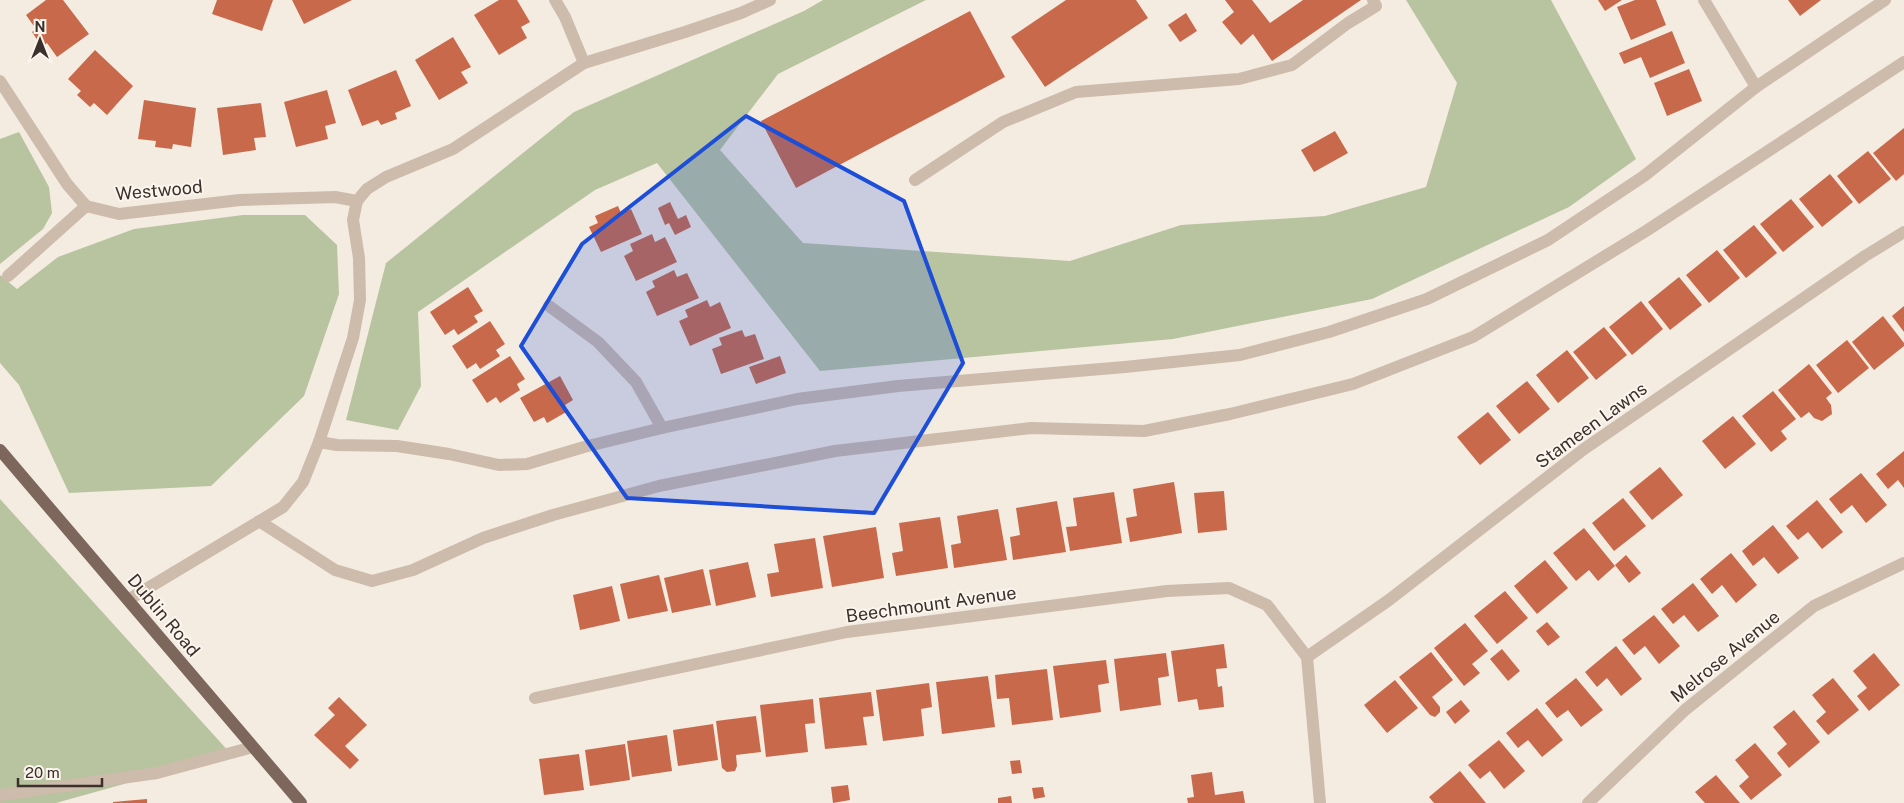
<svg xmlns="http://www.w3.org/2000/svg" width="1904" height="803" font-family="'Public Sans',sans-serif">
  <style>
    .green { fill: #b8c4a0 }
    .building { fill: #c8694b }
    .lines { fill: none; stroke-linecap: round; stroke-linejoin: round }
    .minor { stroke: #cdbbac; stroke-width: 12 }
    .major { stroke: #7d675c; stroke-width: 12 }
    .marked { fill: #1d4ed8; fill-opacity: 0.2; stroke: #1d4ed8; stroke-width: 4; stroke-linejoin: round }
    .labels { text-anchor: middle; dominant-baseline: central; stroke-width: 4; stroke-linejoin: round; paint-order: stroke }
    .street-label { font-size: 18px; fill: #3b302b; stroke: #fbf5ee }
  </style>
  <rect width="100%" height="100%" fill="#f4ebe1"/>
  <g class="green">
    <polygon points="823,0 926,0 778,74 720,150 803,243 1070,261 1181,225 1325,216 1426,187 1457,83 1406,0 1551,0 1636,159 1569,207 1372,299 1173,339 820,371 657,163 595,190 418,312 421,386 398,430 346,420 386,263 574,112 804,11"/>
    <polygon points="19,132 49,187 52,213 43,229 0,264 0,139"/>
    <polygon points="243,215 305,215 337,245 339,294 304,396 211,486 69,493 19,385 0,363 0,275 17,289 58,257 134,229"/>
    <polygon points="0,499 231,754 56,803 0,803"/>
  </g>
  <g class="building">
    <polygon points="46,0 63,0 89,34 57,57 47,43 42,47 32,32 36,29 26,15"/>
    <polygon points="217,0 273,0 262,31 212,14"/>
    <polygon points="292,0 352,0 304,24"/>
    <polygon points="499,0 517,0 530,22 521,27 527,38 499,55 474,15"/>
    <polygon points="1066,0 1136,0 1148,18 1045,87 1011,37"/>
    <polygon points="1225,0 1252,0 1270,23 1303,0 1361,0 1272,61 1253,34 1241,45 1222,22 1234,12"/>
    <polygon points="1598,0 1622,0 1605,11"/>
    <polygon points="1635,0 1656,0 1666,25 1631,40 1617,7"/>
    <polygon points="1788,0 1821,0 1800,16"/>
    <polygon points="970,11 1005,77 796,188 761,121"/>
    <polygon points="1186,13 1197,31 1180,42 1168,25"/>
    <polygon points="1672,31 1685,63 1650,78 1641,57 1624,64 1619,53"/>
    <polygon points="453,37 471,67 461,72 468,83 439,100 415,60"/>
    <polygon points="95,50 133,86 107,115 94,103 90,107 77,95 81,91 68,79"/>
    <polygon points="1689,69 1702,101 1667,116 1654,83"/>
    <polygon points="396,70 411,106 395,113 397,119 381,125 378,120 362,126 348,90"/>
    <polygon points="327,90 336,123 325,126 328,139 296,147 284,102"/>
    <polygon points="144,100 196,108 191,147 173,144 172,149 155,147 156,141 138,139"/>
    <polygon points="261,103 266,137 254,138 256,150 223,155 217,108"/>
    <polygon points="1904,128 1904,174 1896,181 1873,153"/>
    <polygon points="1335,131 1348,153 1314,172 1301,150"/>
    <polygon points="1868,151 1891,179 1859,204 1837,176"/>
    <polygon points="1830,174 1853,202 1822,227 1799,199"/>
    <polygon points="1791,199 1814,227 1783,252 1760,224"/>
    <polygon points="670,202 678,219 686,215 691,227 675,235 669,223 665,225 658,208"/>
    <polygon points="618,206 621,213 631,209 642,234 601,252 589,227 598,223 595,216"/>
    <polygon points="1754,225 1777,253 1746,278 1723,250"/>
    <polygon points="652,234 655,242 665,237 677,262 636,281 624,256 633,251 630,244"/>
    <polygon points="1717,250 1740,278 1709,303 1686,275"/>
    <polygon points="674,270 677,277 687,273 699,298 657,316 646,292 655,287 652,281"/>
    <polygon points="1679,277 1702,305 1670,330 1648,302"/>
    <polygon points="468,287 483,311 474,316 478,322 458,335 454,329 445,335 430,312"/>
    <polygon points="707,300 710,307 720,302 731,328 690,346 679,321 688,317 685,310"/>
    <polygon points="1641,301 1663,329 1632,355 1609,327"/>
    <polygon points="1904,306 1904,332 1892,316"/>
    <polygon points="1883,316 1904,343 1904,346 1874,370 1852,342"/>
    <polygon points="490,321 505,344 496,350 500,356 480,369 476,363 467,369 452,346"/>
    <polygon points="1604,327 1627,355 1596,380 1573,352"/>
    <polygon points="742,330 745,337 755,334 764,359 721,374 712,349 722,345 719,338"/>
    <polygon points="1847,340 1869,368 1838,393 1816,365"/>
    <polygon points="1567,350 1589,378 1558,403 1536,375"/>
    <polygon points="510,356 525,379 517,384 520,390 500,403 496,397 487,403 472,380"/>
    <polygon points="780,356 786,373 756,384 749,367"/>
    <polygon points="1809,364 1832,393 1826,398 1831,405 1832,414 1822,421 1814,418 1809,412 1801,418 1778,390"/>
    <polygon points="560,376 573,400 565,405 568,411 547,423 544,417 534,422 520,398"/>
    <polygon points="1527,381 1550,409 1519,434 1496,406"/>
    <polygon points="1773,391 1796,419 1781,431 1787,439 1771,452 1742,416"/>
    <polygon points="1488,412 1511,440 1480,465 1457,437"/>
    <polygon points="1733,416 1756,444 1725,469 1702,441"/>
    <polygon points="1904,451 1904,488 1898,480 1888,489 1876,474"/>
    <polygon points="1660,467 1683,495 1652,520 1629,492"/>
    <polygon points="1861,473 1887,505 1866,523 1852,505 1841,514 1829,499"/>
    <polygon points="1174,482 1182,533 1130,542 1126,518 1137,516 1133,489"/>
    <polygon points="1224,491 1227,530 1198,533 1194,493"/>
    <polygon points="1114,492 1122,543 1070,551 1066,527 1077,526 1073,498"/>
    <polygon points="1623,498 1646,526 1614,551 1592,523"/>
    <polygon points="1817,500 1843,532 1822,549 1808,532 1798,540 1786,526"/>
    <polygon points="1057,501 1066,552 1013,560 1010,537 1020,535 1016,508"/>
    <polygon points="998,509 1007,560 954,568 951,545 961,543 957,516"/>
    <polygon points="940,517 948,568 896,576 892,553 903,551 899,523"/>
    <polygon points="1773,525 1799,558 1778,574 1764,557 1753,566 1742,551"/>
    <polygon points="876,527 884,578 832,587 823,536"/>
    <polygon points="1584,528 1615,566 1598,581 1589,570 1576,581 1553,553"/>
    <polygon points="815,538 823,588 771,597 767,574 779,572 774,544"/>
    <polygon points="1731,553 1757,585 1736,603 1722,585 1712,594 1700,579"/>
    <polygon points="1626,555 1641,573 1629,583 1615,565"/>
    <polygon points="1545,560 1568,588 1537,614 1514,586"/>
    <polygon points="748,562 756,597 716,606 709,570"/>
    <polygon points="703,569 711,605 672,613 664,578"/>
    <polygon points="659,575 668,611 628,619 620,584"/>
    <polygon points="1693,583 1719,616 1698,632 1684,615 1673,624 1661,609"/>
    <polygon points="612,586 620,621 580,630 573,595"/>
    <polygon points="1505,591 1528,618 1497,644 1474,616"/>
    <polygon points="1654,615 1680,646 1659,664 1645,646 1634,655 1622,640"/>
    <polygon points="1547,622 1560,637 1548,646 1536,631"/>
    <polygon points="1465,623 1488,651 1472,664 1480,673 1464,686 1434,648"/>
    <polygon points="1224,644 1227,668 1216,669 1218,687 1222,686 1224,707 1199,710 1197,699 1178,702 1171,651"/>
    <polygon points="1616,646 1642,679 1621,696 1607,678 1597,687 1585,672"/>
    <polygon points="1502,649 1520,671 1508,681 1490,659"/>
    <polygon points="1431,652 1453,680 1432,697 1440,707 1440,712 1435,717 1430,715 1399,677"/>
    <polygon points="1166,653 1169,676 1158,678 1161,705 1120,711 1114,659"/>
    <polygon points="1874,653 1900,685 1869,711 1857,696 1867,688 1853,671"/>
    <polygon points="1106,660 1109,683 1098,685 1101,712 1060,718 1053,666"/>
    <polygon points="1047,669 1053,720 1012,725 1009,698 997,699 995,675"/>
    <polygon points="988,676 995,727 942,734 936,682"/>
    <polygon points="1576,678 1603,710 1581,727 1568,710 1557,718 1545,703"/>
    <polygon points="1833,678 1859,710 1828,735 1816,721 1826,712 1812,695"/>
    <polygon points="1395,680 1418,708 1387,733 1364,705"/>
    <polygon points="929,683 932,707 921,709 924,736 883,741 876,690"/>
    <polygon points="871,692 874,716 863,717 867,745 825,749 819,698"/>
    <polygon points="339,697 367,725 345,746 359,760 350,769 314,735 335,715 328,708"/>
    <polygon points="813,699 815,723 805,724 808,752 766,757 760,705"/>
    <polygon points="1461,700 1470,711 1455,724 1446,712"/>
    <polygon points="1537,708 1563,740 1542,757 1528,740 1518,748 1506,733"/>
    <polygon points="1794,710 1820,742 1789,768 1777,753 1787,744 1773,727"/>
    <polygon points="756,716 761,752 736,755 737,766 735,771 727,772 722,768 716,721"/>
    <polygon points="713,724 718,760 678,766 673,730"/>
    <polygon points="667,735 672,771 632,777 627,741"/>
    <polygon points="1499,740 1525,771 1504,789 1490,771 1480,779 1468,765"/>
    <polygon points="1755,743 1782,775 1751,800 1739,786 1749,777 1735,760"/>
    <polygon points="625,744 630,780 590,786 585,750"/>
    <polygon points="579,754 584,790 544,795 539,759"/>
    <polygon points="1020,760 1022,773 1012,774 1010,761"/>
    <polygon points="1460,771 1486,803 1434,803 1429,797"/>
    <polygon points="1212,772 1215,795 1243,791 1245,803 1188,803 1187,798 1194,797 1191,775"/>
    <polygon points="1716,775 1740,803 1705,803 1695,792"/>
    <polygon points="848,785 850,800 833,803 831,787"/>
    <polygon points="1043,787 1045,797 1034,799 1032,788"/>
    <polygon points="1011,796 1012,803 998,803 998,798"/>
    <polygon points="147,799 147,803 113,803 113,802"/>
  </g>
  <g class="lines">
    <g class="minor">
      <polyline points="555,0 565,17 584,63"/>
      <polyline points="1704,0 1756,87"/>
      <polyline points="0,81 67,184 86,206 119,214 240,200 335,197 357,201"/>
      <polyline points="915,180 1003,122 1076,92 1239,79 1292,65 1348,23 1376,6 1373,0"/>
      <polyline points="8,276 86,206"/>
      <polyline points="549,306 598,342 636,382 662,428"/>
      <polyline points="319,442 337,445 397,446 449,454 499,465 527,464 584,447 662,428 797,399 898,386 1125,367 1240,355 1329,332 1427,299 1548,240 1644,176 1756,87 1885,0"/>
      <polyline points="259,521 335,570 372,581 413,570 483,538 553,515 659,486 835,451 1031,428 1144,431 1230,414 1353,384 1473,337 1646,231 1904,62"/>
      <polyline points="128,600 283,507 303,482 319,442 353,338 360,300 359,258 353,220 357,201 367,189 386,177 453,149 584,63 685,32 741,13 770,0"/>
      <polyline points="1307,657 1389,600 1584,449 1865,256 1904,232"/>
      <polyline points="1307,657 1320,803"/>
      <polyline points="535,698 847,632 1167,591 1229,588 1267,605 1307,657"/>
      <polyline points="0,795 157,773 253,747"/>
      <polyline points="1588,803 1685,710 1814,606 1904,563"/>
    </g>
    <polyline class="major" points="0,450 301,803"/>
  </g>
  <path class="marked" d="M746 116 904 201 963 363 874 513 627 498 521 346 582 244Z"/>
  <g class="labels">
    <g class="street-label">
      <text transform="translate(159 190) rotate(-5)">Westwood</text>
      <text transform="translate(1591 425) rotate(-36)">Stameen Lawns</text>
      <text transform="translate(931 604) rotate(-8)">Beechmount Avenue</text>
      <text transform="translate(164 615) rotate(50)">Dublin Road</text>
      <text transform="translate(1725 656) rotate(-39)">Melrose Avenue</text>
    </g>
  </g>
  <g transform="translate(40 40)" stroke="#fbf5ee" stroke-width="4" paint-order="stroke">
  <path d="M0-4L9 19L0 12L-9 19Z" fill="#3b302b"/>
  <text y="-8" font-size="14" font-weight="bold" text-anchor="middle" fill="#3b302b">N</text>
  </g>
  <path d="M18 778v8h84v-8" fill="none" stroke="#3b302b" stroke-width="2.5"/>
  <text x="25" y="778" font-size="15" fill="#3b302b" stroke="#fbf5ee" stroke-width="4" paint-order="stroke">20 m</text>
</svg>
